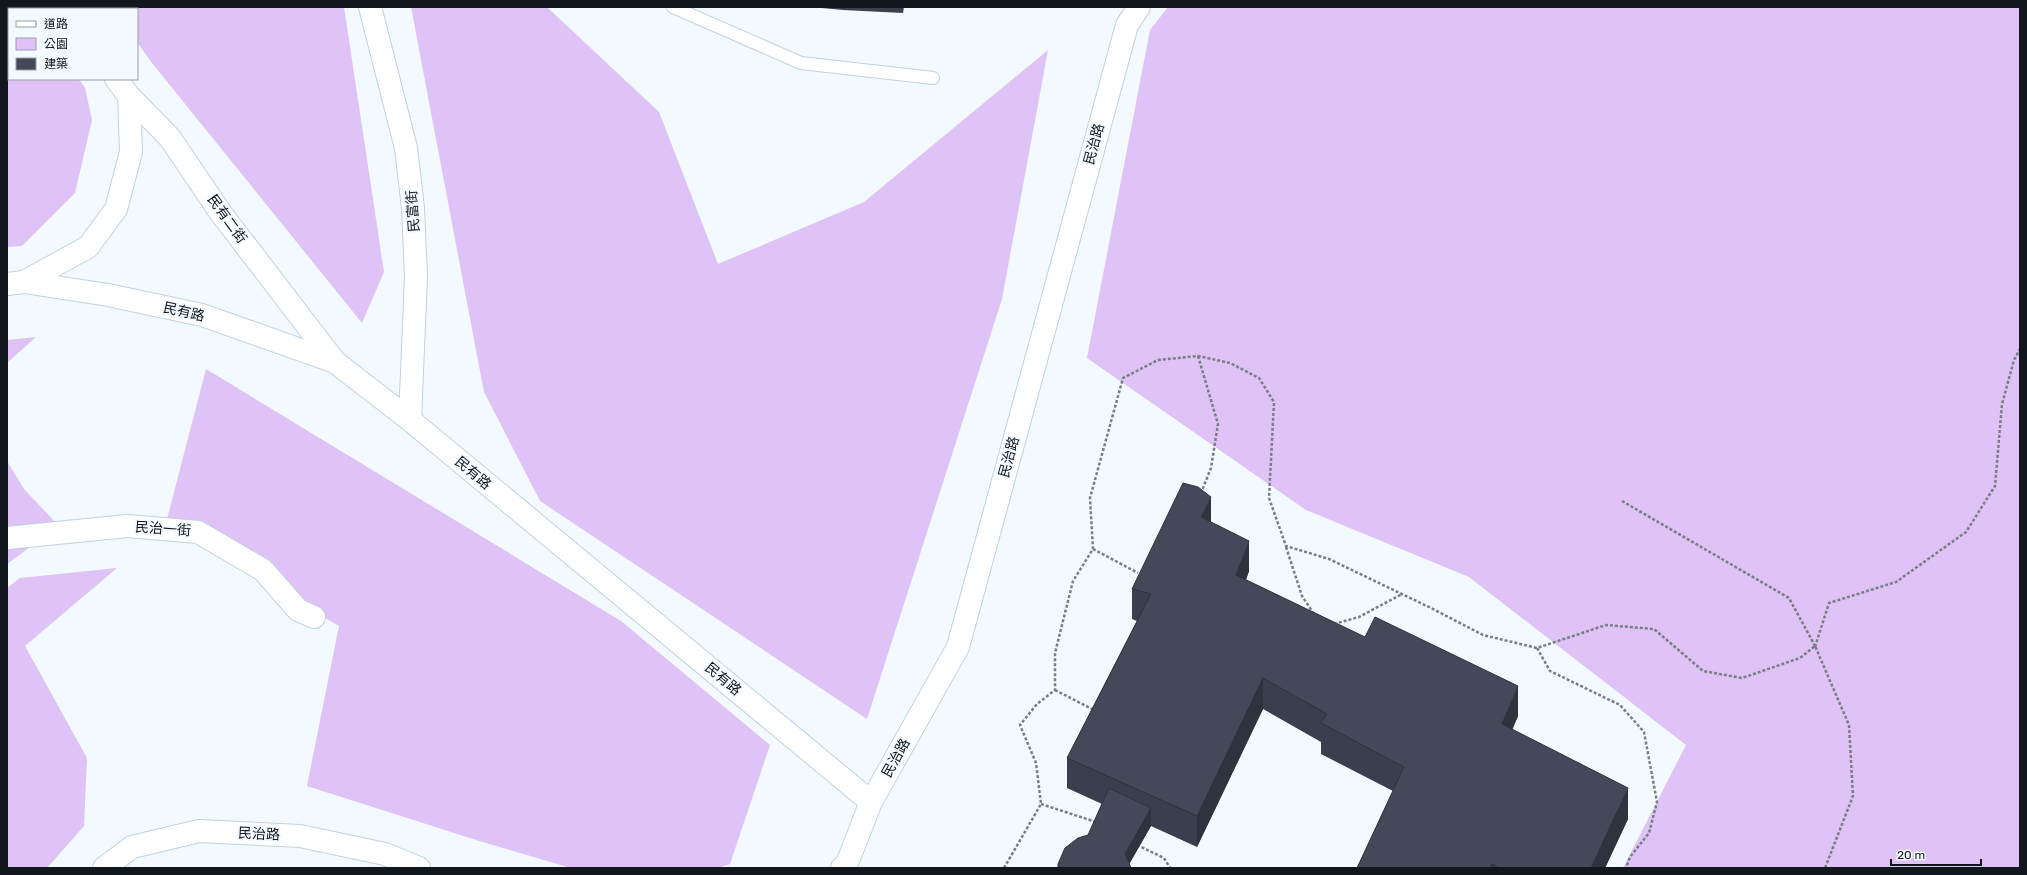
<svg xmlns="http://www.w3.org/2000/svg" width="2027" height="875" font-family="Rubik,'Noto Sans TC',sans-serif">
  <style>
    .green { fill: #dfc3f6 }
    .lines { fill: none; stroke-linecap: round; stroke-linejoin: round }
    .service-casing { stroke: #c0d2e1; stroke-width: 14 }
    .minor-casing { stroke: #c0d2e1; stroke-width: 24 }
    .path { stroke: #787e84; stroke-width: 2.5; stroke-dasharray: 3 2; stroke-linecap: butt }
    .service { stroke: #fff; stroke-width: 12 }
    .minor { stroke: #fff; stroke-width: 22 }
    .wall { fill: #3b3e4d }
    .shaded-wall { fill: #30323e }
    .building { fill: #454859; stroke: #30323e }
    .labels { text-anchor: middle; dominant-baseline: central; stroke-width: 4; stroke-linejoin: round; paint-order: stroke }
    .street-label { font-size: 14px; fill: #11171c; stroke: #f2f9ff }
  </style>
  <rect width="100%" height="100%" fill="#f2f9ff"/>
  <g class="green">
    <polygon points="7,7 31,7 32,9 9,9 9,79 79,79 85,88 92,120 75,193 22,246 7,247"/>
    <polygon points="112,7 344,7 384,272 362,323 152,63 137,42 137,9 114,9"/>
    <polygon points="411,7 547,7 659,112 718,264 864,202 1048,50 1002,299 867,719 540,501 484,392"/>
    <polygon points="1168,7 2020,7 2020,868 1623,868 1686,745 1469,577 1306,510 1087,358 1150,30"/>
    <polygon points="36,337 7,363 7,340"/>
    <polygon points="206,369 621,621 770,745 730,864 718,868 571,868 476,840 307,786 339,626 218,557 166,523"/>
    <polygon points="7,461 24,489 59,526 7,564"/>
    <polygon points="117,568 25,646 87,758 84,826 47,868 7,868 7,588 20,578"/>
  </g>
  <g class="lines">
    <defs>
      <polyline id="service" points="673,7 801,63 933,78"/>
      <g id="minor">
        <polyline points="66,7 68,9"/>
        <polyline points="370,7 406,148 413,208 416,276 410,420"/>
        <polyline points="116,79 129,96 170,138 220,212 335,362"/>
        <polyline points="24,282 88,247 116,209 131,152 129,96"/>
        <polyline points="7,284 24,282 108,295 202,315 335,362 410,420 871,802"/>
        <polyline points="7,538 127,526 198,532 263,570 298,610 314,617"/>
        <polyline points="104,868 132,847 199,831 300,836 385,854 419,868"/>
        <polyline points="842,868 846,866 871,802 958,647 1127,25 1139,7"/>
      </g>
    </defs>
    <use href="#service" class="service-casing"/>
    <use href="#minor" class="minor-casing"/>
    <g class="path">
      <polyline points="1198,356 1218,424 1211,468 1201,493"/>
      <polyline points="1622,501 1789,598 1815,646"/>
      <polyline points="1286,547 1302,596 1314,614"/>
      <polyline points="1093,549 1138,573"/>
      <polyline points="1334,624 1359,617 1402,594"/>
      <polyline points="1815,647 1829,603 1896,582 1966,532 1995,486 2002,404 2014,360 2020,349"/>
      <polyline points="1537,648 1550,671 1620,705 1644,732 1657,802 1649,833 1630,857 1626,868"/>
      <polyline points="1055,690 1094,710"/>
      <polyline points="1041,804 1096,822"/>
      <polyline points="1137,845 1164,858 1170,868"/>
      <polyline points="1004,868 1041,804 1036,763 1020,725 1037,704 1055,690 1055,653 1073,581 1093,549 1090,498 1123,378 1158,360 1198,356 1230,363 1259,378 1274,402 1269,498 1286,546 1329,559 1431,608 1483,635 1537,648 1606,625 1654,629 1703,671 1742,678 1800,658 1815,646 1849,725 1853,796 1825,868"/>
    </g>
    <use href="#service" class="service"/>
    <use href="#minor" class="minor"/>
  </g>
  <g class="wall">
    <polygon points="811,7 904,7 903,13 843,10"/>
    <polygon points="1211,522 1249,571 1246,580 1518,716 1512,729 1628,819 1605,868 1357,868 1393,791 1321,754 1321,742 1263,709 1197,847 1151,826 1129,864 1088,835 1102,804 1067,788 1067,758 1137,621 1132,619 1132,589"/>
  </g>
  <g class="shaded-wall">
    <polygon points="1211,497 1211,527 1201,517"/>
    <polygon points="1249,541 1249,571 1236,606 1236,575"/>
    <polygon points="1263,678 1263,709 1197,847 1197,816"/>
    <polygon points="1518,686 1518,716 1502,755 1502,724"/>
    <polygon points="1628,788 1628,819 1605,868 1591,868"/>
    <polygon points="1151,808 1151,826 1127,868 1125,854"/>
  </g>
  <g class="building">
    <polygon points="1183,483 1198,487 1211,497 1201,517 1249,541 1236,575 1365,637 1375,617 1518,686 1502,724 1628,788 1591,868 1499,868 1492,864 1490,868 1357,868 1404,767 1321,723 1327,714 1263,678 1197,816 1067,758 1151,594 1132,589"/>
    <polygon points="1109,788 1151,808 1125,854 1131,868 1058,868 1058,864 1065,848 1078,838 1088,835"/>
  </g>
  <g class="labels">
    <g class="street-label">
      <text transform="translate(1094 144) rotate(-75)">民治路</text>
      <text transform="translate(413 211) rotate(-94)">民富街</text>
      <text transform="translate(227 219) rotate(54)">民有二街</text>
      <text transform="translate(184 312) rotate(13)">民有路</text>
      <text transform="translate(1009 457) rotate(-75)">民治路</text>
      <text transform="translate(473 473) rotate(40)">民有路</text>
      <text transform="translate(163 529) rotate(4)">民治一街</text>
      <text transform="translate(723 679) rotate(40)">民有路</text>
      <text transform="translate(896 758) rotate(-61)">民治路</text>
      <text transform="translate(259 834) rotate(3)">民治路</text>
    </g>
  </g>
  <rect width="2027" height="875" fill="none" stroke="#11171c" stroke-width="16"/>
  <rect x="8" y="8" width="130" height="72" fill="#f2f9ff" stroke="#989fa4"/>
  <rect x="16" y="21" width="20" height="6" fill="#ffffff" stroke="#989fa4"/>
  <text x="44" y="28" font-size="12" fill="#11171c">道路</text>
  <rect x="16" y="38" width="20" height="12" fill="#dfc3f6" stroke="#989fa4"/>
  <text x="44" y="48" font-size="12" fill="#11171c">公園</text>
  <rect x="16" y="58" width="20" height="12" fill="#454859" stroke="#989fa4"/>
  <text x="44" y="68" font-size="12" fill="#11171c">建築</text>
  <path d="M1891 859v6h90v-6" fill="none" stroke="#11171c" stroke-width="2"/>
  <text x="1897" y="859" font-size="12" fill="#11171c" stroke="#f2f9ff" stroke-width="3" paint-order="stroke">20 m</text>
</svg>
